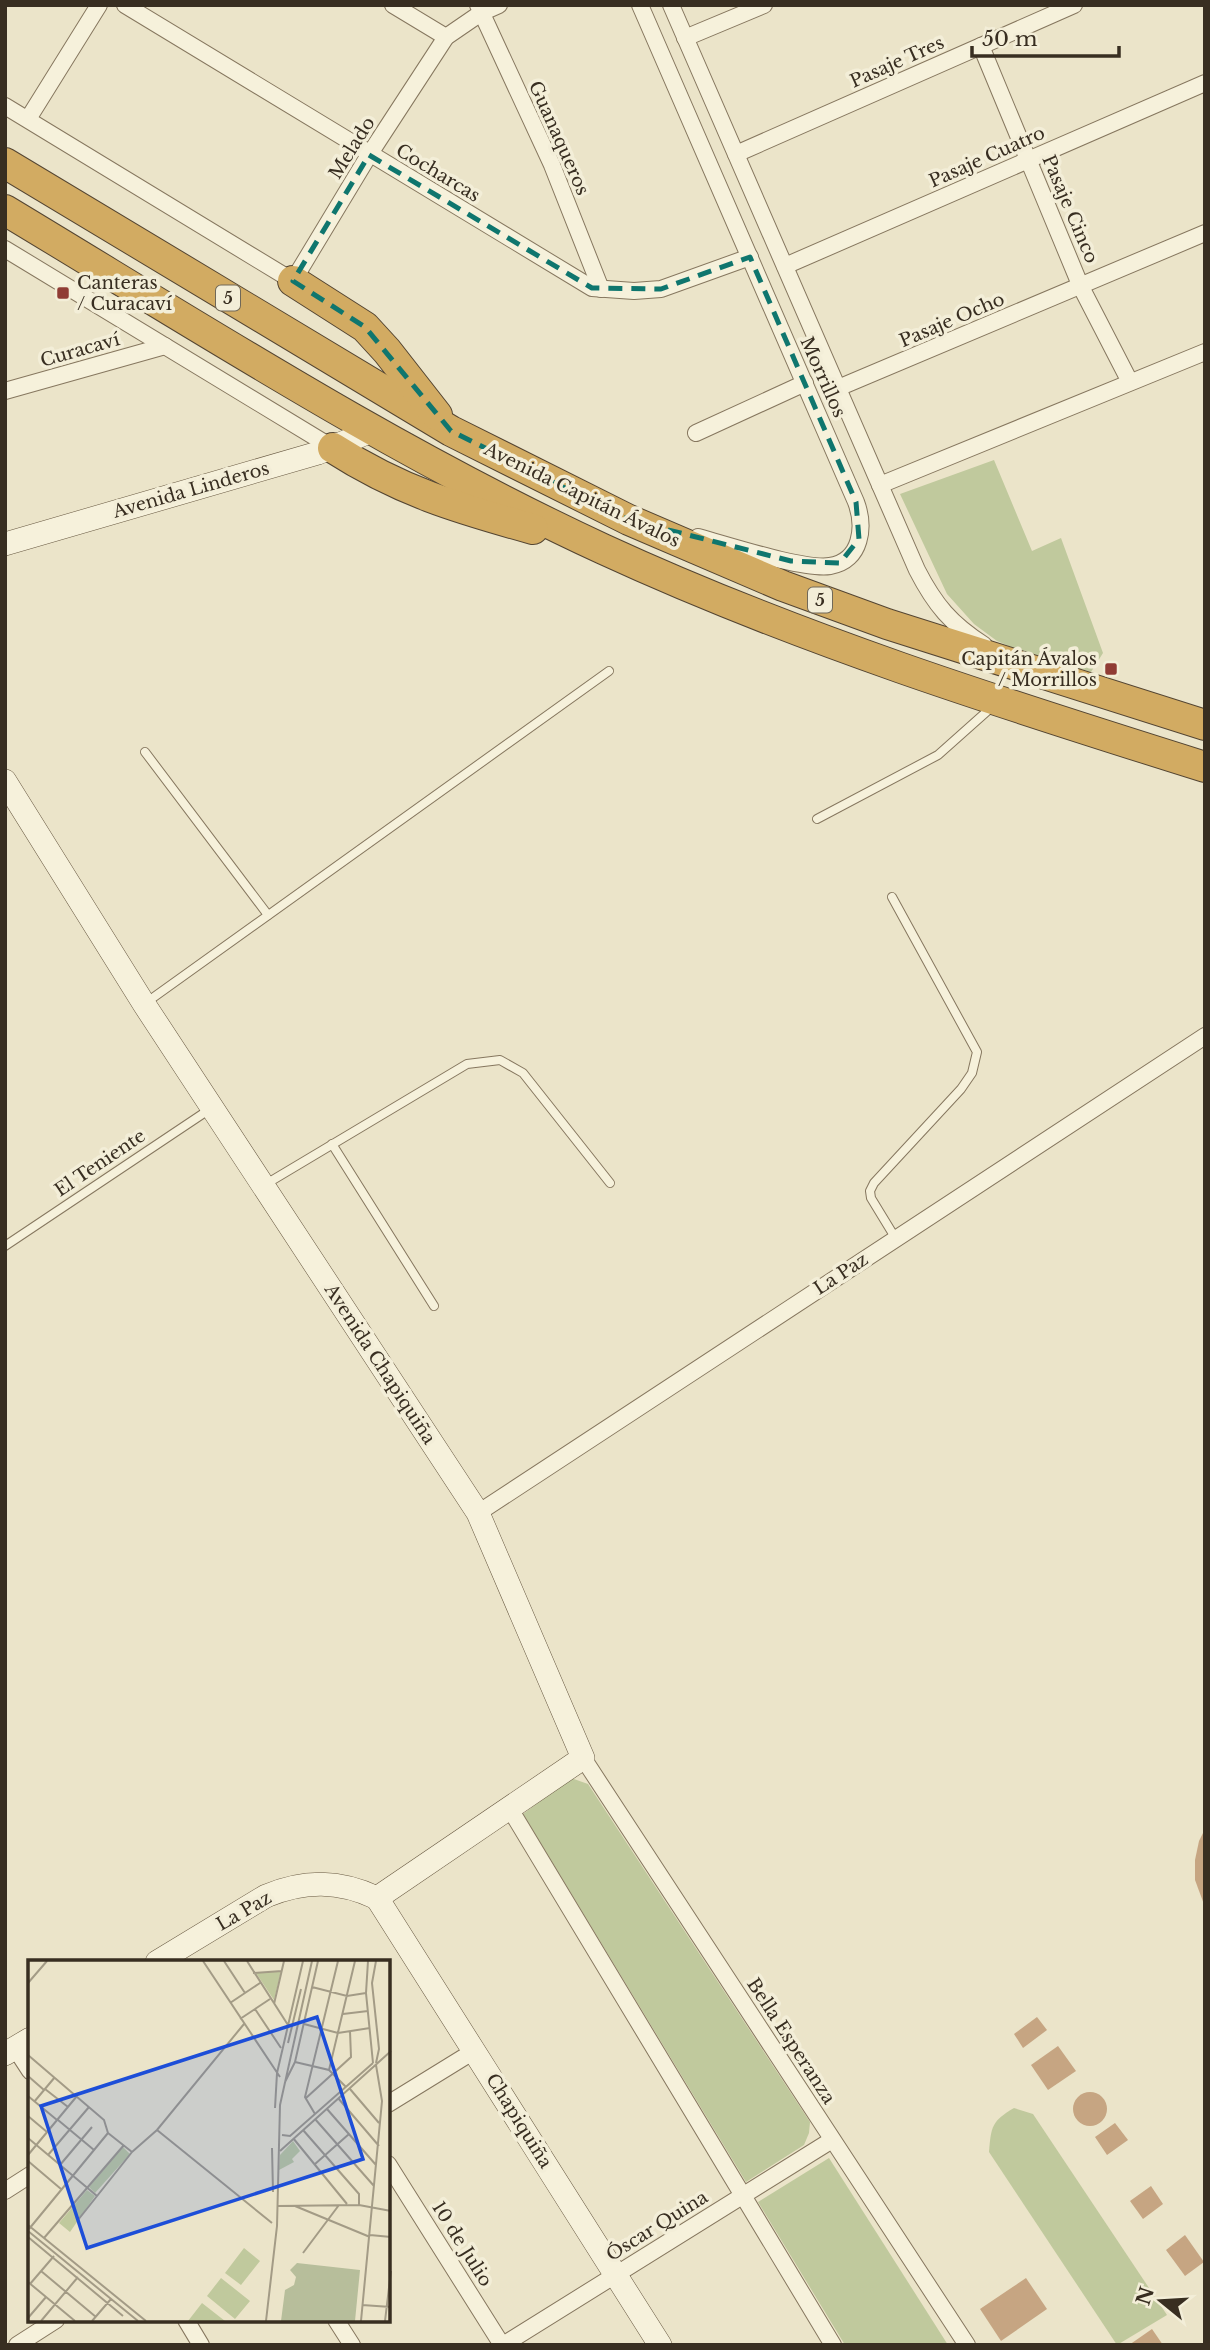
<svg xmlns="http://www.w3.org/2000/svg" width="1210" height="2350" font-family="'Libre Baskerville',serif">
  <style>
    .green { fill: #c0c99d }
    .building { fill: #c6a582 }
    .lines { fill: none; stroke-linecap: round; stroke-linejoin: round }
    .lane-casing { stroke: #86775f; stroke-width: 10 }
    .street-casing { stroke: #86775f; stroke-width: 18 }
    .secondary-casing { stroke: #685942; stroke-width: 24 }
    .highway-casing { stroke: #544532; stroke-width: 32 }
    .lane { stroke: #f6f1db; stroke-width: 8 }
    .street { stroke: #f6f1db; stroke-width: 16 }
    .secondary { stroke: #f6f1db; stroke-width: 23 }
    .highway { stroke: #d2ab62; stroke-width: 30 }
    .marked { fill: none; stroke: #0f766e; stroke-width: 5; stroke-dasharray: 14 9; stroke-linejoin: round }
    .poi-dot { fill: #903c34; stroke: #f3eed8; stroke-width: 2.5 }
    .labels { text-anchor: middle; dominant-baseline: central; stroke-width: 7; stroke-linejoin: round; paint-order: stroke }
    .shield { fill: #f3eed8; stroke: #706858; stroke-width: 2 }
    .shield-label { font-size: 16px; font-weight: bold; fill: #382e21 }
    .street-label { font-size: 18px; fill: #382e21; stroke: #f3eed8 }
    .poi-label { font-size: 18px; fill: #382e21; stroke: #f3eed8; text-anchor: start }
    .inset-road { fill: none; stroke: #a39b86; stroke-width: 2 }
    .view { fill: #1d4ed8; fill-opacity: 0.15; stroke: #1d4ed8; stroke-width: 3.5 }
    .inset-edge { fill: none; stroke: #382e21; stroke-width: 3.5 }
  </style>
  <rect width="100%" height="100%" fill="#ebe4c9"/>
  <g class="green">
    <polygon points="994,460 1032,551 1061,538 1103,653 1091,672 1011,647 997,641 974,624 947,594 900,494"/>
    <polygon points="571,1778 588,1784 810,2122 809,2133 804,2145 746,2182 523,1814"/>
    <path d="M1014 2108 1033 2114 1167 2315 1117 2345 989 2152C991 2126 992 2121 1014 2108Z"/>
    <polygon points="829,2158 948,2345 845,2345 758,2202"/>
  </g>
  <g class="building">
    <polygon points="1205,1829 1205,1907 1195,1880 1195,1860 1199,1841"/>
    <polygon points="1037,2017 1047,2030 1023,2048 1014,2034"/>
    <polygon points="1058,2046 1076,2071 1048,2090 1031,2065"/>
    <circle cx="1090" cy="2109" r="17"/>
    <polygon points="1115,2123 1128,2140 1107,2155 1095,2137"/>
    <polygon points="1151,2186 1163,2204 1143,2219 1130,2201"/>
    <polygon points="1185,2235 1204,2262 1185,2276 1166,2250"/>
    <polygon points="1026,2278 1047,2309 1001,2341 980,2309"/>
    <polygon points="1152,2329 1163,2345 1129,2345"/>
  </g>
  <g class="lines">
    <defs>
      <g id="lane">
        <polyline points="145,752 268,915"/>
        <polyline points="817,819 938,755 993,706"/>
        <polyline points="892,897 977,1052 972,1073 961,1089 874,1183 870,1191 871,1198 896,1239"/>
        <polyline points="147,1002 609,671"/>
        <polyline points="332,1144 434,1306"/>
        <polyline points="266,1184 467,1064 500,1060 523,1073 610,1183"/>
        <polyline points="5,1246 210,1109"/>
      </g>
      <g id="street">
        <polyline points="125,5 592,288 634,291 661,289 750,257"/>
        <polyline points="393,5 446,37"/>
        <polyline points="478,5 552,165 601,289"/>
        <path d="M640 5 856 502C865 526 862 561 830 566 803 570 728 545 698 537"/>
        <path d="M671 5 917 570C935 605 951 624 984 645"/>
        <polyline points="685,38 764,5"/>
        <polyline points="981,46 1081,287 1130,382"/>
        <polyline points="5,106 293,281 369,155 446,37 481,13 499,5"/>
        <polyline points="28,119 99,5"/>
        <polyline points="736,154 1074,5"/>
        <polyline points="5,249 333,448"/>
        <polyline points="785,266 1205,83"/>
        <polyline points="838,388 1205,233"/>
        <polyline points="5,391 165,346"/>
        <polyline points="696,433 805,383"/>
        <polyline points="880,485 1205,352"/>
        <polyline points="478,1513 1205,1036"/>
        <polyline points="583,1758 967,2345"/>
        <polyline points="510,1809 833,2345"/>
        <polyline points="15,2048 30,2071"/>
        <polyline points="388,2104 474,2051"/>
        <polyline points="388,2164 502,2345"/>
        <polyline points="5,2191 30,2175"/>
        <polyline points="186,2320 201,2345"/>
        <polyline points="336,2320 352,2345"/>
        <polyline points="17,2345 56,2320"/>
        <polyline points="503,2345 832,2140"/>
      </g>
      <g id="secondary">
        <polyline points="5,544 318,453 374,430"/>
        <polyline points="5,781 144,1004 478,1513 583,1758 377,1898"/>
        <polyline points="377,1898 660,2345"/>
        <path d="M157 1962 266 1896C304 1880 339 1880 377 1898"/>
        <polyline points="5,2054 30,2039"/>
      </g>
      <g id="highway">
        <polyline points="5,163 451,431 629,520 783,586 887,624 1205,725"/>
        <path d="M5 210C201 328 395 453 603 549 798 639 1001 703 1205 767"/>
        <polyline points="293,281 365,327 387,351 437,415"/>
        <path d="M333 448C400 491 457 508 533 529"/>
      </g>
    </defs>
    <use href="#lane" class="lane-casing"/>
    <use href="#street" class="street-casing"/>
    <use href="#secondary" class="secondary-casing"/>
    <use href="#highway" class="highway-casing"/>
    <use href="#lane" class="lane"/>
    <use href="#street" class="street"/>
    <use href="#secondary" class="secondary"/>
    <use href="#highway" class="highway"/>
  </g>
  <path class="marked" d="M369 155 592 288 661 289 750 257 856 502 859 539 840 563 791 561 629 520 451 431 365 327 293 281Z"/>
  <g class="poi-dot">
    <rect x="56" y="286" width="14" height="14" rx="3.5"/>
    <rect x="1104" y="662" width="14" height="14" rx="3.5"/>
  </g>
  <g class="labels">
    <g class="shield">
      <rect x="216" y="285.5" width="24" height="25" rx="5"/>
      <rect x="808" y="587.5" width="24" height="25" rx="5"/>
    </g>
    <g class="shield-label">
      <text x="228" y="298">5</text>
      <text x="820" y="600">5</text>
    </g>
    <g class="street-label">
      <text transform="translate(897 62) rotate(-24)">Pasaje Tres</text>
      <text transform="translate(559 138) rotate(66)">Guanaqueros</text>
      <text transform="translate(352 148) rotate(-58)">Melado</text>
      <text transform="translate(987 157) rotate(-24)">Pasaje Cuatro</text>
      <text transform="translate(438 173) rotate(31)">Cocharcas</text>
      <text transform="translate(1070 209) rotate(67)">Pasaje Cinco</text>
      <text transform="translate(952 320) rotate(-23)">Pasaje Ocho</text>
      <text transform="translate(80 350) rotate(-16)">Curacaví</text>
      <text transform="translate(823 377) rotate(66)">Morrillos</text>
      <text transform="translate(191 490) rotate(-16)">Avenida Linderos</text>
      <text transform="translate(582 495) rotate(26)">Avenida Capitán Ávalos</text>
      <text transform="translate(100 1163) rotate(-34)">El Teniente</text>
      <text transform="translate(841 1274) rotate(-33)">La Paz</text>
      <text transform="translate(380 1364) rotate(57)">Avenida Chapiquiña</text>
      <text transform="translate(244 1911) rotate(-30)">La Paz</text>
      <text transform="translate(791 2041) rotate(57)">Bella Esperanza</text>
      <text transform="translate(519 2121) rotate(58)">Chapiquiña</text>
      <text transform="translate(657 2226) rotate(-32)">Óscar Quina</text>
      <text transform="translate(462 2244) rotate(58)">10 de Julio</text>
    </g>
    <g class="poi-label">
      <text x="77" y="283">Canteras<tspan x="77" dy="21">/ Curacaví</tspan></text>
      <text x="1097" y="659" text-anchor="end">Capitán Ávalos<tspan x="1097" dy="21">/ Morrillos</tspan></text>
    </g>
  </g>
  <g transform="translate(28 1960)">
    <rect width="362" height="362" fill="#ebe4c9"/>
    <path d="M253 11 246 40 228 13ZM265 181 272 191 264 199 266 202 251 210 252 195ZM95 187 102 194 67 233 61 227ZM59 230 67 236 42 272 31 263ZM216 288 232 301 213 325 197 313ZM193 318 222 341 207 359 179 336ZM174 343 197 361H160Z" fill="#c0c99d"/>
    <path d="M269 303 332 310 327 361H253L257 330 266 325 268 317 262 310Z" fill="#b7be9b"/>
    <path class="inset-road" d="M175 1 252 117M196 1 217 33M219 1 260 65M290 1 267 102 301 110 318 127M340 1 338 33 345 103M225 13 254 11M0 23 19 1M284 27 319 36 338 33M202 43 232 23M246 44 256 1M227 49 253 88M315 54 340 51M212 59 242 39M276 64 310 73 342 68M260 83 273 29M0 95 76 160 80 173M348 103 351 89 344 23 348 1M301 110 327 1M249 113 275 1M0 116 16 130M257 122 267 102M17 129 40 147M322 129 351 163M0 136 29 160M278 138 323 97 322 71M310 138 351 186M6 142 27 117M247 148 249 113M299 149 348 205M287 154 277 137 310 1M0 156 19 172M287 159 346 226M30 160 66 190M129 170 244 263M275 170 331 234V245M80 173 104 192 129 170 216 64M254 175 262 176 345 103M0 178 69 236M265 178 319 244M244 188 245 232M252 191 363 91M0 195 49 136M20 195 61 147M0 201 33 229M287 204 321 174M32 205 64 167M250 246 331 245 363 251M267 246 342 277M50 260 104 192M0 265 118 361M1 269 80 173M0 271 110 361M342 275 363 277M0 277 95 356M16 278 96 185M275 293 311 245M13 311 68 357M0 322 47 361M2 324 26 296M334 345 363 347M0 358 18 337M13 361 50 317M64 361 83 339M238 361 249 266 252 145 284 1M333 361 354 141 348 105M357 361 363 311"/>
    <path class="view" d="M289 57 335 199 59 288 13 146Z"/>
    <rect width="362" height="362" class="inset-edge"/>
  </g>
  <rect width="1210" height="2350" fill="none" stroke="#382e21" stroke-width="14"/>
  <g transform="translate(1161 2301) rotate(288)" stroke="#f3eed8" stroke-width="5" paint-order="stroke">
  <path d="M0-5L12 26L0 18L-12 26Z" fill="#382e21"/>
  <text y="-10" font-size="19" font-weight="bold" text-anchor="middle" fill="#382e21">N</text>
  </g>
  <path d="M972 46v10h147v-10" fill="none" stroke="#382e21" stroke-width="3.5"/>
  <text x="982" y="46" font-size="21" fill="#382e21" stroke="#f3eed8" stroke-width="5" paint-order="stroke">50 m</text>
</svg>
